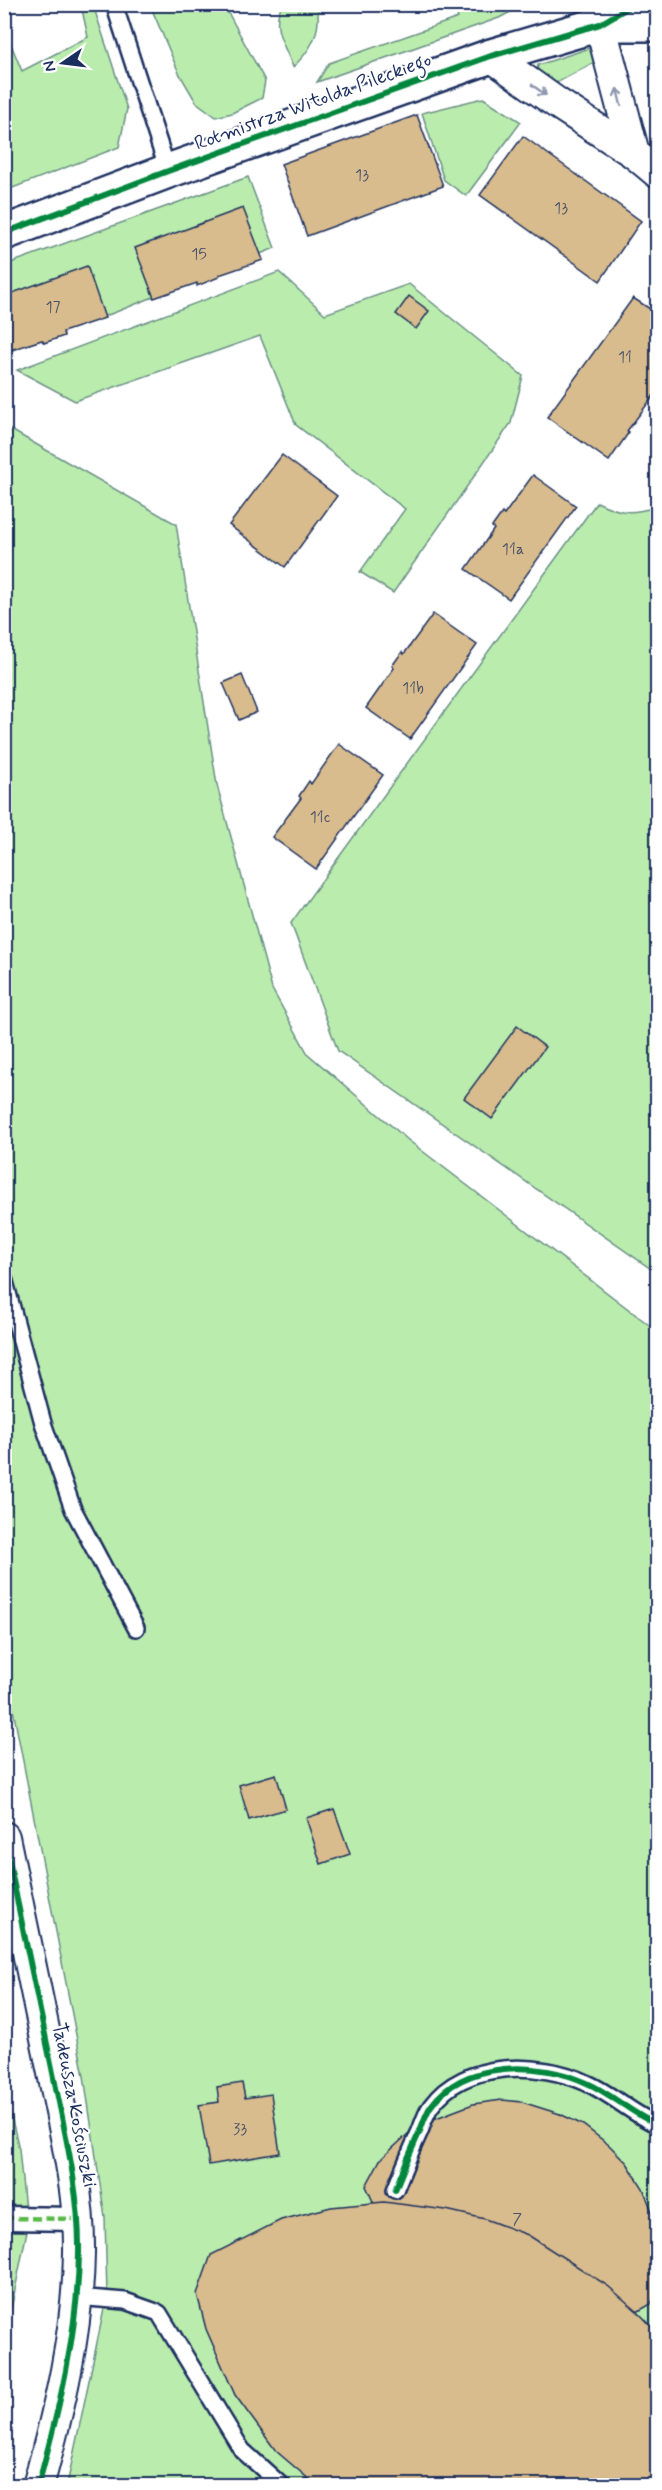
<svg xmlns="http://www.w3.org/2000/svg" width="662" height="2490" font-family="Mynerve,sans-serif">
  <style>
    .green { fill: #baedad; stroke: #6a8e86; stroke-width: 1.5 }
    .building { fill: #d9bc8d; stroke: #1b2f5e; stroke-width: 1.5 }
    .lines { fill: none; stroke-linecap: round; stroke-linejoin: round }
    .service-casing { stroke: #1b2f5e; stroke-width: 20 }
    .pedestrian-casing { stroke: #1b2f5e; stroke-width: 27 }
    .minor-casing { stroke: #1b2f5e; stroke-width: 34 }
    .tertiary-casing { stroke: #1b2f5e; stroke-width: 38 }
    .service { stroke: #fff; stroke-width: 15 }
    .pedestrian { stroke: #fff; stroke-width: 22 }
    .minor { stroke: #fff; stroke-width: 30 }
    .tertiary { stroke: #fff; stroke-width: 33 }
    .quiet { stroke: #58b947; stroke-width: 4.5; stroke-dasharray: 9 4.5; stroke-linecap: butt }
    .cycleway-casing { stroke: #fff; stroke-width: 10 }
    .cycleway { stroke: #00873e; stroke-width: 6 }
    .oneway { stroke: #8d97ae }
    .labels { text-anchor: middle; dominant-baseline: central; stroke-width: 4.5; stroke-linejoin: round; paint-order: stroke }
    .number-label { font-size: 16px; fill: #4a526a }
    .street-label { font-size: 20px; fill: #1b2f5e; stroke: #fff }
  </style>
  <rect width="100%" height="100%" fill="#fff"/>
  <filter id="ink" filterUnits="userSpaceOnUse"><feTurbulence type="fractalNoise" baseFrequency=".0167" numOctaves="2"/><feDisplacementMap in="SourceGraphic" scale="12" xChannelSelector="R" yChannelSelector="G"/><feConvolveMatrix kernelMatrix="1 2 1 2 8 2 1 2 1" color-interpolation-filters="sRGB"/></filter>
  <g filter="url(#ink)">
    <g class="green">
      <polygon points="81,5 93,5 127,109 119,147 5,191 5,30 22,71 88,37"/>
      <polygon points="150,5 224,5 265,81 262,98 232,113 216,117 196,102 179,73"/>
      <path d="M282 5H324L318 11C320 35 310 51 293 67 285 46 270 26 282 5Z"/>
      <polygon points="453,5 524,5 499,18 317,82 329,63 458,18"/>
      <polygon points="593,47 595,62 556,83 537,70 538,65"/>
      <polygon points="483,98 521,122 466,196 444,180 422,113"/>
      <polygon points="248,177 275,248 116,312 5,353 5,265"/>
      <polygon points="279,272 325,314 409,284 523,376 511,423 393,593 360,572 405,509 296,425 260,336 75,401 17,370"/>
      <polygon points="4,426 176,524 217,785 272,989 308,1054 408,1140 657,1331 657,2485 67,2485 107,2295 105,2218 84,2076 5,1668"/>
      <path d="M597 502C622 514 631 514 657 507V1273L338 1051 291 923Z"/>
      <polygon points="5,2090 19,2149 27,2231 5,2339"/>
    </g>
    <g class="building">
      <polygon points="417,115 443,186 307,236 281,164"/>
      <polygon points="523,136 641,221 600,281 480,195"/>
      <polygon points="243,208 263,260 219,275 219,277 197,286 197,283 154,298 135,248"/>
      <polygon points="87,266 105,318 63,332 64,336 44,343 42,340 4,352 4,296"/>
      <polygon points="409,296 429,311 416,329 396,314"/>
      <polygon points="633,298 658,314 658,390 627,431 629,432 609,461 547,417"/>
      <polygon points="282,455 337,496 285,567 229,525"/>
      <polygon points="533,475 576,506 509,599 466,569 494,529 492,527 502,513 504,515"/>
      <polygon points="433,614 477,645 410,739 366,708 394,668 392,666 402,652 404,654"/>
      <polygon points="242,675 257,712 239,720 223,683"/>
      <polygon points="339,744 383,775 316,869 272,837 301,798 299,796 309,781 311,784"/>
      <polygon points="517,1026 545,1047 492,1119 464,1098"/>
      <polygon points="276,1774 286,1809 249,1820 239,1785"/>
      <polygon points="334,1809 350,1854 321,1864 306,1818"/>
      <polygon points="242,2083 245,2098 271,2094 280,2153 209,2165 199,2105 219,2102 217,2087"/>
      <polygon points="502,2100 522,2102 560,2114 583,2125 609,2145 627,2163 643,2188 658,2227 658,2292 651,2304 630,2316 607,2319 518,2323 486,2318 433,2287 391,2241 366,2186 380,2160 410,2132 431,2120 473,2104"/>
      <polygon points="384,2202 446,2210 485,2219 528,2235 608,2286 638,2312 658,2333 658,2486 317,2486 276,2451 235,2395 206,2329 197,2294 211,2255 281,2220 331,2207"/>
    </g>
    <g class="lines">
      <defs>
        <g id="service">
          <polyline points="114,4 168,171"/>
          <polyline points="589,4 600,24"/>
          <polyline points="4,1278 43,1423 73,1509 136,1628"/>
          <path d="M395 2190C403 2170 411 2150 420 2131 423 2123 426 2113 431 2106 464 2060 540 2061 587 2083 612 2094 632 2114 658 2125"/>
          <polyline points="76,2297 125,2301 159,2313 242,2450 282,2486"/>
        </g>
        <polyline id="pedestrian" points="4,2218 78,2219"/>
        <g id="minor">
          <polyline points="600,24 634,153"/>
          <polyline points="491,56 557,103 634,153 658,173"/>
          <path d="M4 1837C21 1916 37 1995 53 2073 65 2133 80 2193 79 2253 78 2332 59 2410 38 2486"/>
        </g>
        <g id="tertiary">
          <polyline points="601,24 658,24"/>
          <polyline points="4,233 168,171 491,56 600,24 634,4"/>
        </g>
      </defs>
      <use href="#service" class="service-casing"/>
      <use href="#pedestrian" class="pedestrian-casing"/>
      <use href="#minor" class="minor-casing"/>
      <use href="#tertiary" class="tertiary-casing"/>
      <use href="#service" class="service"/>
      <use href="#pedestrian" class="pedestrian"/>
      <use href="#minor" class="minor"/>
      <use href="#tertiary" class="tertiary"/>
      <polyline class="quiet" points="4,2218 78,2219"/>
      <defs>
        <g id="cycleway">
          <polyline points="4,233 168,171 491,56 600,24 634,4"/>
          <path d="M4 1837C21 1916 37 1995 53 2073 65 2133 80 2193 79 2253 78 2332 59 2410 38 2486"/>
          <path d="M395 2190C403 2170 411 2150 420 2131 423 2123 426 2113 431 2106 464 2060 540 2061 587 2083 612 2094 632 2114 658 2125"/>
        </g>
      </defs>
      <use href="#cycleway" class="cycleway-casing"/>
      <use href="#cycleway" class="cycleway"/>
    </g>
    <defs><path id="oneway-shaft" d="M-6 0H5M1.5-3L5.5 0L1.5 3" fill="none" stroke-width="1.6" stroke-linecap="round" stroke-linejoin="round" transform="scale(1.5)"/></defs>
    <g class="oneway">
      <use href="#oneway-shaft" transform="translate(539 90) rotate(36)"/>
      <use href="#oneway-shaft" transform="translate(619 97) rotate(-104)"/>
    </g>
  </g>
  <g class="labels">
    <g class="number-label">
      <text x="362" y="175">13</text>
      <text x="561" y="208">13</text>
      <text x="199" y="254">15</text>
      <text x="53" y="307">17</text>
      <text x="625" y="357">11</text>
      <text x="513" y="549">11a</text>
      <text x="413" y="688">11b</text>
      <text x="320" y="817">11c</text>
      <text x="240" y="2129">33</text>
      <text x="517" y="2219">7</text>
    </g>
    <g class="street-label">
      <text transform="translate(313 102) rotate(-20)">Rotmistrza Witolda Pileckiego</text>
      <text transform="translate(74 2105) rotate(79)">Tadeusza Kościuszki</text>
    </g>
  </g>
  <rect width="662" height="2490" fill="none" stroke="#fff" stroke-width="24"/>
  <rect x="12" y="12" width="638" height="2466" fill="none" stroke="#1b2f5e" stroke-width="2" filter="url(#ink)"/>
  <g transform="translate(63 63) rotate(256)" stroke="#ffffff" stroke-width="4.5" paint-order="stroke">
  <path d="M0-4.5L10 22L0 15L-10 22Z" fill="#1b2f5e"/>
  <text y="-9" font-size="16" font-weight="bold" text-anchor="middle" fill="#1b2f5e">N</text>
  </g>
</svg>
